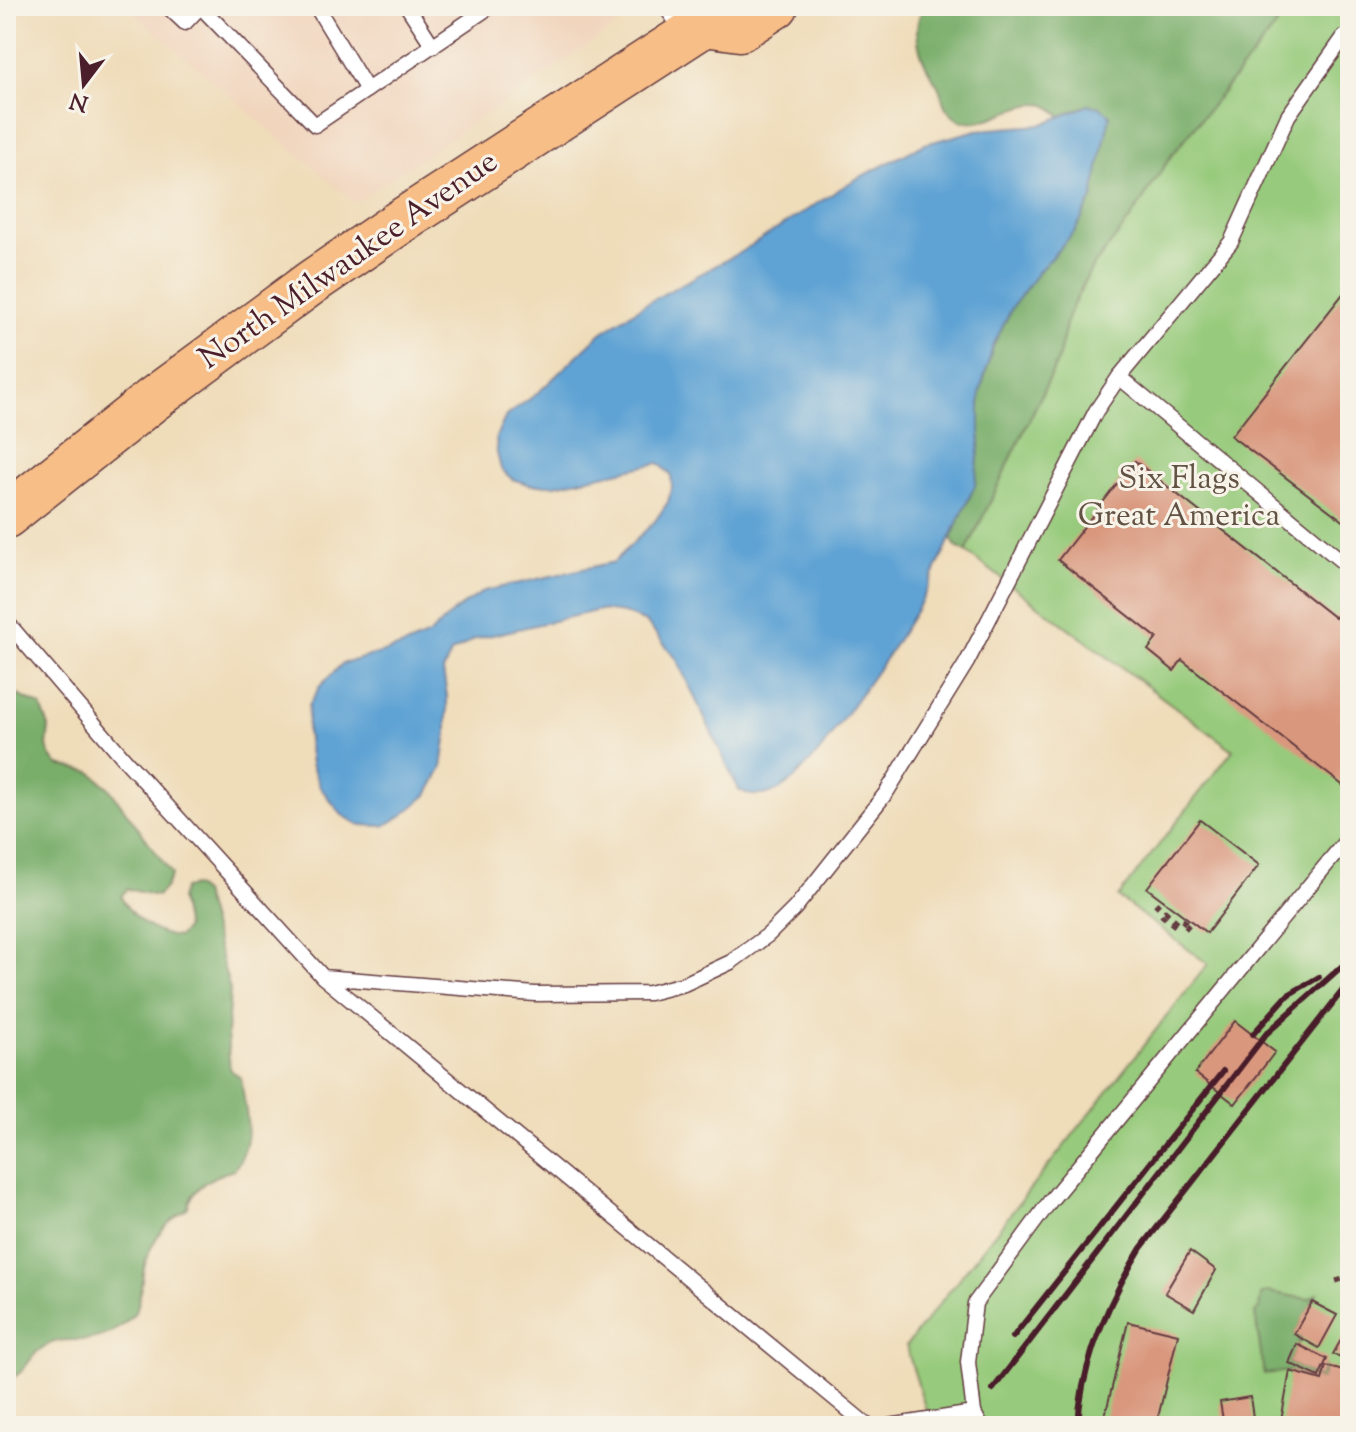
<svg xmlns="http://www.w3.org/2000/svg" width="1356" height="1432" font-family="'Sorts Mill Goudy',serif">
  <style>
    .built { fill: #f1d5bd }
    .green { fill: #97ca7b; stroke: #707453; stroke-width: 2 }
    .forest { fill: #79ae6b; stroke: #62664b; stroke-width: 2 }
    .water { fill: #5fa3d4; stroke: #546180; stroke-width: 2 }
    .building { fill: #d9987e }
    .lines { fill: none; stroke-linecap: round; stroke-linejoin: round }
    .lane-casing { stroke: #633b40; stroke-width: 17 }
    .primary-casing { stroke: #633b40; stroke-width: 47 }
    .path { stroke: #633b40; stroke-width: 5; stroke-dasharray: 6 6; stroke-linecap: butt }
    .lane { stroke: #fff; stroke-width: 14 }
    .primary { stroke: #f7be88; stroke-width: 44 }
    .rail { stroke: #4a1f2b; stroke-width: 6 }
    .labels { text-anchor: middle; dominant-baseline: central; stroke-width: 6; stroke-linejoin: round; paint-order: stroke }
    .street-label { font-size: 32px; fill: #4a1f2b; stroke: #f7f3e8 }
    .park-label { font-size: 32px; fill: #615243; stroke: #f7f3e8 }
  </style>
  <rect width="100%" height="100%" fill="#f7f3e8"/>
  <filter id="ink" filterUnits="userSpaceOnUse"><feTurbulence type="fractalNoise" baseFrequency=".0125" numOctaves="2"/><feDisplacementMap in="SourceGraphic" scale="16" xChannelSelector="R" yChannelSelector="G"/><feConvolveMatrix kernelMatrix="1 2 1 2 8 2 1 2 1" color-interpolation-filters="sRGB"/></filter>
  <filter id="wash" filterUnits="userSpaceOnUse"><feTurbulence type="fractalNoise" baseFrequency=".006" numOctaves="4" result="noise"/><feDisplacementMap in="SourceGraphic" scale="32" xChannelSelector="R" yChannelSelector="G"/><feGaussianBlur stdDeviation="1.8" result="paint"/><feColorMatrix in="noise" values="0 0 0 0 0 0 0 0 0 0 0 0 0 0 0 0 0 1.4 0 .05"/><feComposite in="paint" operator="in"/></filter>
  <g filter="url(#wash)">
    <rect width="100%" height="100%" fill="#efdcb9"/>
    <polygon class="built" points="125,6 646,6 355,203"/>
    <polygon class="green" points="1292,6 1350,6 1350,1426 931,1426 906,1346 1208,964 1118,897 1233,750 966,552 1058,360 1068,315 1091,269 1131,218 1171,156"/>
    <g class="forest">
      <path d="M926 6H1292L1171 156 1131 218 1091 269 1068 315 1058 360 966 552 956 547 951 538 975 485 980 440V392L993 346 1013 306 1039 271 1075 231 1093 197 1109 116 1089 105 1061 116C1057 112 1051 107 1046 105 1014 96 972 145 947 109 942 103 942 93 938 86 931 74 925 67 921 53 916 37 914 18 926 6Z"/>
      <path d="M6 693 18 695 41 706 49 727 47 746 50 755 58 765 91 772 108 787 172 874 165 888 157 896 127 889 121 896C129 917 156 936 179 937L186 928 180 898 184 888 194 886 203 893 230 990 227 1034 230 1070 241 1078C245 1116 257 1136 234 1170 211 1176 193 1186 187 1209 161 1224 145 1250 142 1280 140 1291 140 1307 133 1315 123 1327 106 1337 90 1339 72 1342 60 1336 42 1348 28 1357 25 1376 6 1380Z"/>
      <polygon points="1268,1292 1308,1299 1317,1294 1295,1334 1301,1338 1289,1363 1318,1377 1324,1365 1322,1380 1290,1371 1264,1374 1255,1313 1259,1309 1261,1295"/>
    </g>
    <polygon class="water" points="1089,105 1100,107 1110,115 1093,197 1075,231 1039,271 1013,306 993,346 980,392 980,440 975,485 922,600 890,652 820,751 794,779 779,790 764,795 751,795 739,790 676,658 646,622 624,613 600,610 475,639 451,653 443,671 447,696 447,732 442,768 427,795 403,815 384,826 360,825 342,815 320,787 311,764 307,732 309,705 320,686 342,664 401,647 429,635 453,612 484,591 614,562 655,521 668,502 672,487 671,475 659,463 555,485 531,485 512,479 501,469 497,453 496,437 506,416 538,393 601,333 645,304 741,252 854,180 925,144 977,130 1040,125"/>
    <g id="blocks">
      <g class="building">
        <polygon points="1350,285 1350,526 1231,436"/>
        <polygon points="1135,461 1335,618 1347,603 1350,606 1350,791 1182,660 1174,671 1148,650 1157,638 1058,560"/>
        <polygon points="1200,820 1259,865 1207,933 1147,888"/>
        <polygon points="1235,1021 1275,1052 1235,1104 1195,1073"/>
        <polygon points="1190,1251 1216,1270 1194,1310 1165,1293"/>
        <polygon points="1312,1302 1337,1315 1319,1348 1294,1334"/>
        <polygon points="1128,1322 1178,1334 1156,1426 1129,1426 1104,1420"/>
        <polygon points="1350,1324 1350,1363 1333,1354"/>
        <polygon points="1297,1344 1327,1359 1319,1377 1289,1363"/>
        <polygon points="1326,1366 1350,1373 1350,1426 1300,1426 1281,1421 1290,1371 1322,1380"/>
        <polygon points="1250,1397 1254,1424 1224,1426 1220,1402"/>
      </g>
    </g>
  </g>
  <g filter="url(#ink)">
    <use href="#blocks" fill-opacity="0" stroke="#633b40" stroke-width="2"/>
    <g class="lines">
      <defs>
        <g id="lane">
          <polyline points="167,6 185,23 201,6"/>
          <polyline points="200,6 315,125 491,6"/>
          <polyline points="316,6 367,90"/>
          <polyline points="407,6 433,46"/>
          <polyline points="665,6 683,32"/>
          <polyline points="1119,377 1350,568"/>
          <polyline points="6,621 127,762 323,977 535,994 649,993 684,984 731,962 768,935 795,908 886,793 967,662 1096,411 1119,377 1231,242 1288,116 1344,37 1350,33"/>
          <polyline points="323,977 868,1426"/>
          <polyline points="889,1426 974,1413"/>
          <polyline points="981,1426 974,1413 968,1362 975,1303 1051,1200 1350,836"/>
        </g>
        <polyline id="primary" points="6,516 152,400 312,282 394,226 705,24 740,29 776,6"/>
      </defs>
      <use href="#lane" class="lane-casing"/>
      <use href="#primary" class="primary-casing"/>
      <g class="path">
        <polyline points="1155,907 1163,899"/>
        <polyline points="1175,926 1160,914 1165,911 1181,925 1187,918"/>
        <polyline points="1185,929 1192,921"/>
        <polyline points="1336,1281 1350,1277"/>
      </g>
      <use href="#lane" class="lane"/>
      <use href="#primary" class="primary"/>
      <g class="rail">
        <polyline points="1253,1034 1288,995 1319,977"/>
        <polyline points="1013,1337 1223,1071"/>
        <polyline points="993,1389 1266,1034 1350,959"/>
        <path d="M1078 1426C1081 1362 1108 1302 1141 1248L1350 981"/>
      </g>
    </g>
  </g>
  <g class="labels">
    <g class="street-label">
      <text transform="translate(349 261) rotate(-35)">North Milwaukee Avenue</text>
    </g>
    <g class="park-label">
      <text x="1179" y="480">Six Flags<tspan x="1179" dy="37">Great America</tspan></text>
    </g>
  </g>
  <rect width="1356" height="1432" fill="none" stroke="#f7f3e8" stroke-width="32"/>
  <g transform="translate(84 84) rotate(196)" stroke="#f7f3e8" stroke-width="6" paint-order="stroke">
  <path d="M0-6L14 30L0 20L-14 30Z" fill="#4a1f2b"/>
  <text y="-12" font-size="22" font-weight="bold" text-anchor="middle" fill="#4a1f2b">N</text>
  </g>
</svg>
